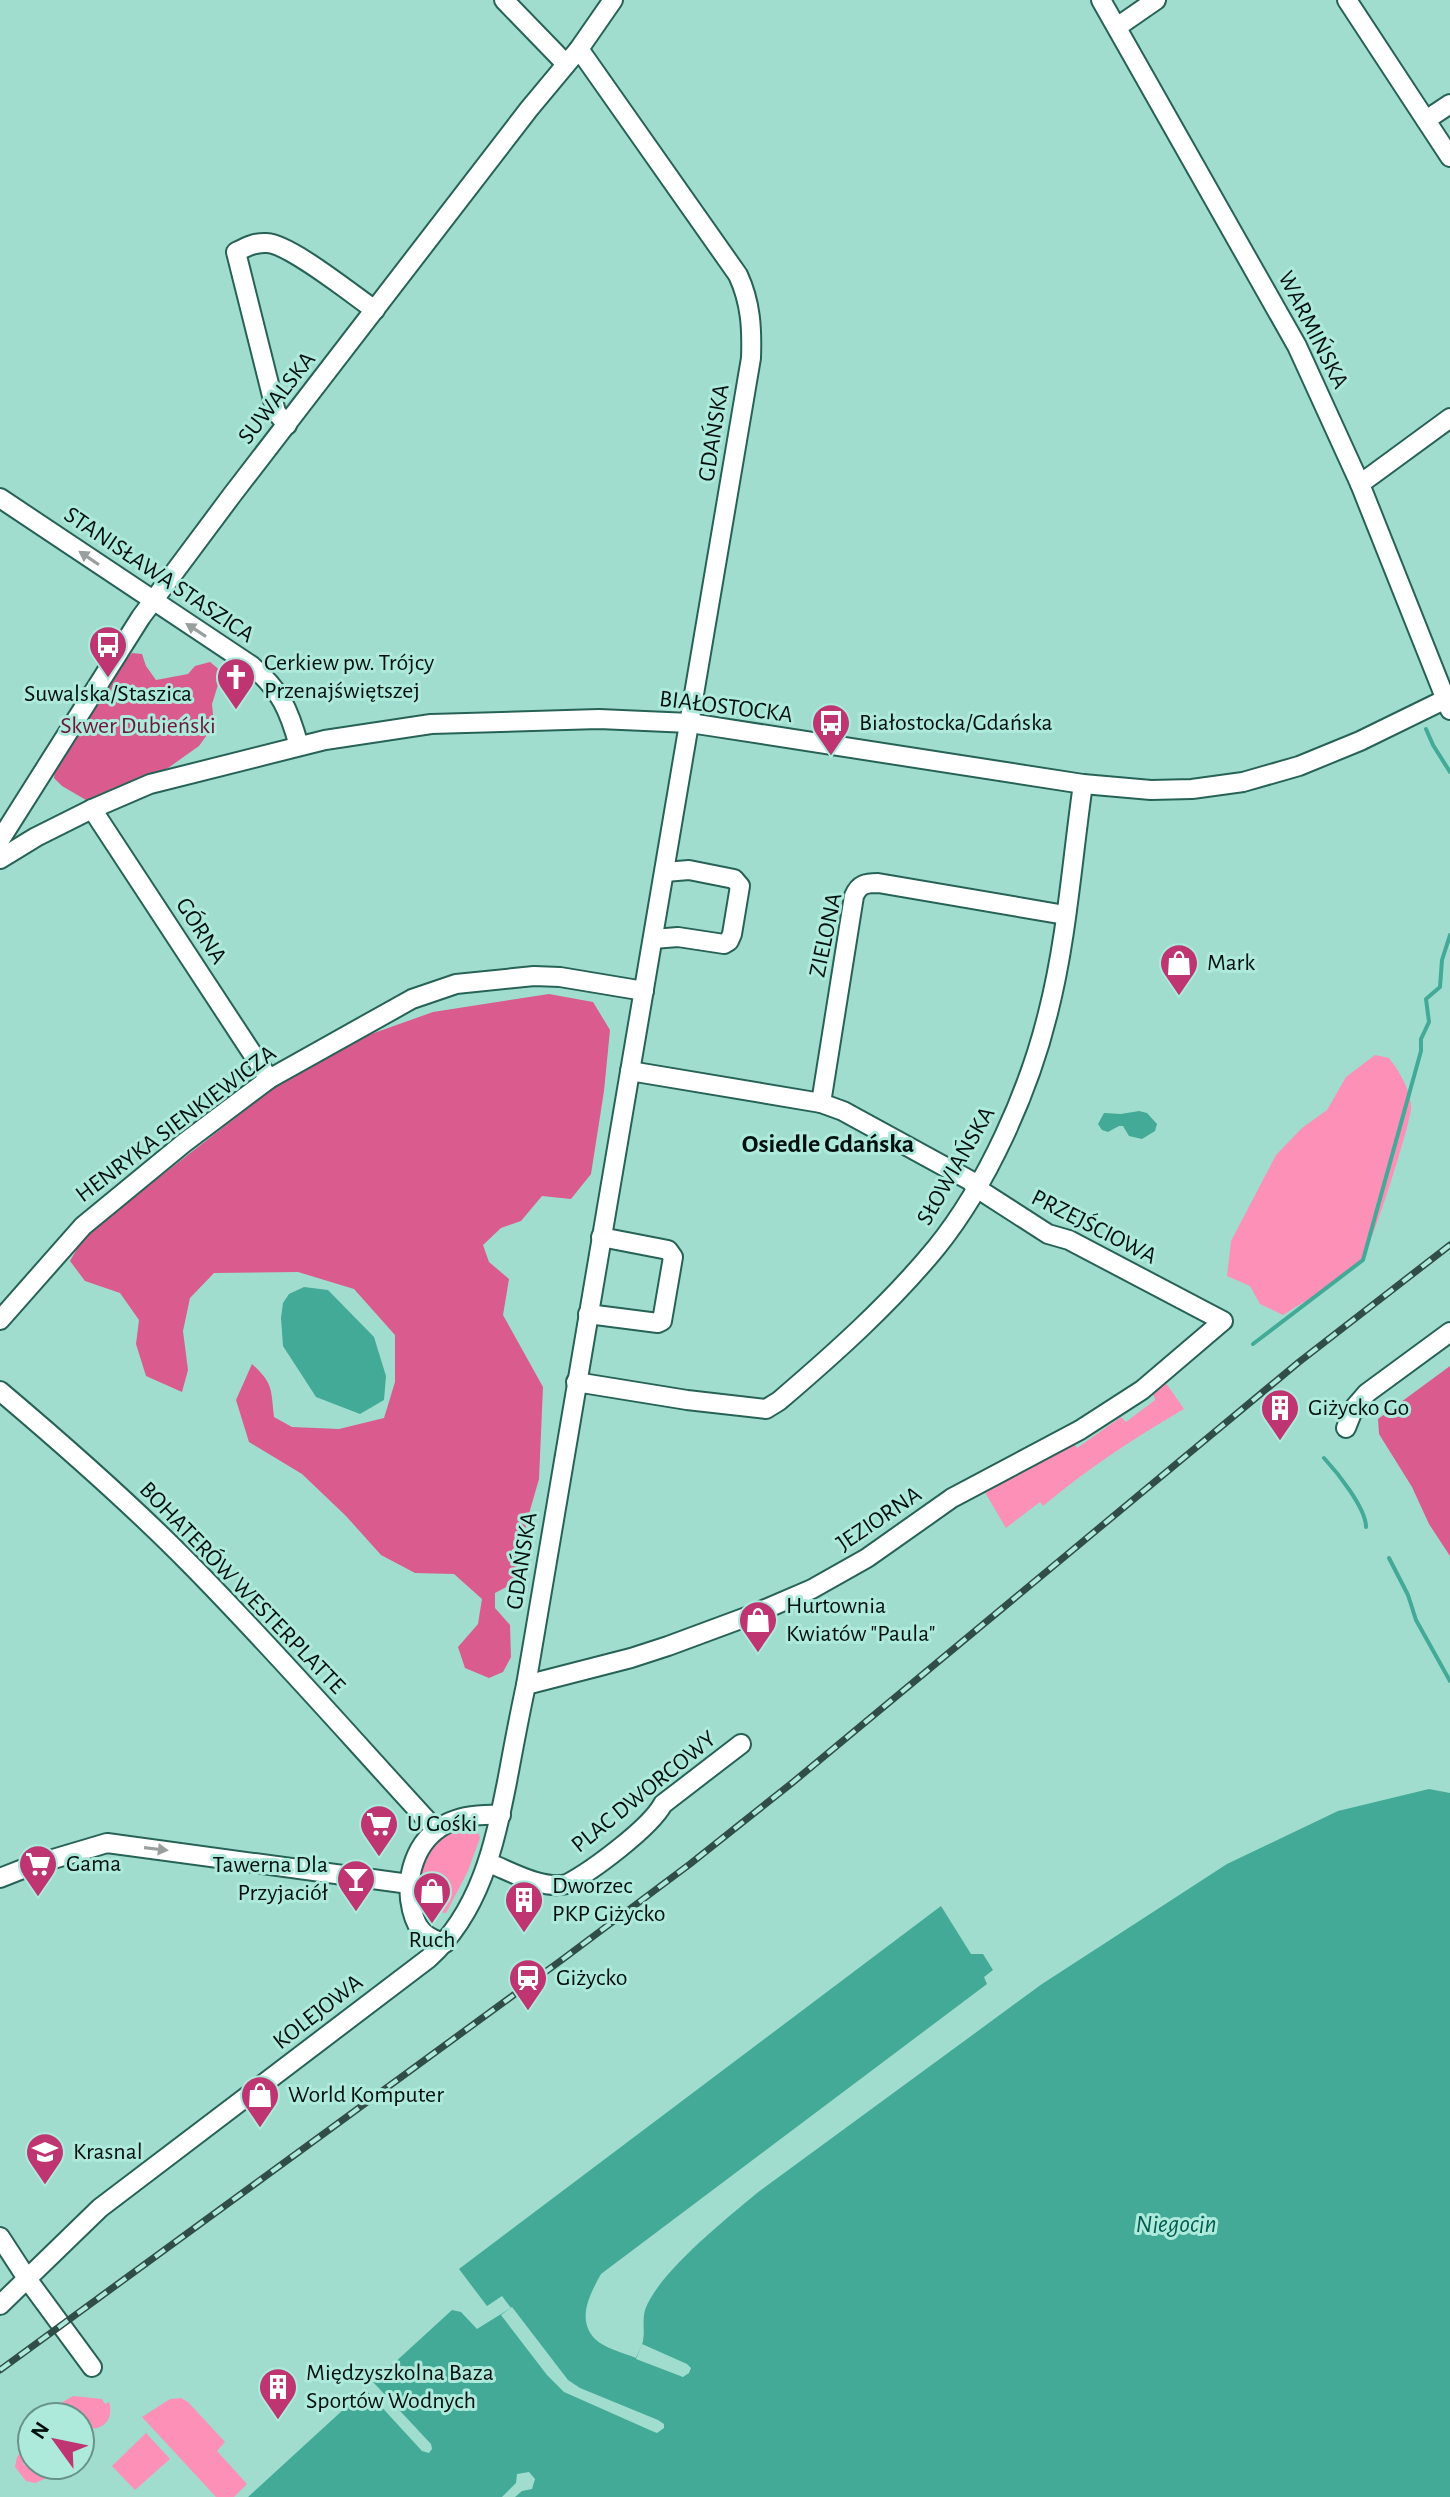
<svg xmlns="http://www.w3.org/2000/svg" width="1450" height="2497" font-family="'Alegreya Sans',sans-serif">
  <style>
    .green { fill: #fd90b6 }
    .forest { fill: #da5b8d }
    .water { fill: #42aa96 }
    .pier { fill: #a1ddcf }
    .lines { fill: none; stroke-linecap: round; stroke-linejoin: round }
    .stream { stroke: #42aa96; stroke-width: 4 }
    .minor-casing { stroke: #276256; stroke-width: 22 }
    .minor { stroke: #fff; stroke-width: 18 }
    .rail-casing { stroke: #304e47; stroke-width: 7 }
    .rail { stroke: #aeeadc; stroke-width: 4; stroke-dasharray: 12; stroke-linecap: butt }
    .oneway { fill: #999f9e }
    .labels { text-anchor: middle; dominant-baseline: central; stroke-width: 6; stroke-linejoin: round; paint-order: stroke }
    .street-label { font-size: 24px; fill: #00100c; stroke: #aeeadc }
    .poi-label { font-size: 24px; fill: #00100c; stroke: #aeeadc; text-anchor: start }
    .park-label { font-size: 24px; fill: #6a193c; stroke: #aeeadc }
    .neighbourhood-label { font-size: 26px; font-weight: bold; fill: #00100c; stroke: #aeeadc }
    .water-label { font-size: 26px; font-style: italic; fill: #005d50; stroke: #aeeadc }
  </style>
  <rect width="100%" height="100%" fill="#a1ddcf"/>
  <g class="green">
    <path d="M1375 1055 1389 1058C1399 1071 1412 1092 1411 1109 1409 1128 1371 1250 1360 1262 1339 1284 1308 1299 1283 1315L1260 1304 1250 1286 1227 1276 1231 1241 1276 1155 1302 1128 1327 1110 1346 1077Z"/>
    <path d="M1166 1383 1184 1409C1134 1438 1087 1469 1043 1506L1040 1502 1006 1528 983 1489 1072 1440 1077 1448 1121 1417 1126 1422 1155 1400 1153 1394Z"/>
    <path d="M457 1827 459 1832 472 1829 479 1834 480 1838 467 1873 446 1913 419 1909C417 1868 418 1850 457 1827Z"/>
    <path d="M73 2396 102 2399 105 2404 109 2402C115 2423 99 2433 80 2427V2417H37Z"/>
    <polygon points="170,2399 181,2398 188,2402 225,2442 217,2451 247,2484 234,2497 216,2497 142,2417"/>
    <polygon points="146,2433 170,2459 135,2490 112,2466"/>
    <polygon points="32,2439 32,2454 23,2464 51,2476 35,2483 26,2481 15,2467 17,2457"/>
  </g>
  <g class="forest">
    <polygon points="132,653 142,654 146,666 156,680 188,674 195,666 210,662 222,672 212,704 214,725 199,746 168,768 86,800 62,786 54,778 56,762 115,673"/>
    <path d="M549 994 593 1002 610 1030 604 1091 591 1174 571 1199 542 1196 521 1221 501 1228 483 1245 489 1262 509 1279 503 1315 543 1387 539 1479 526 1524 519 1580 495 1593V1608L510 1625 511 1657 503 1672 489 1678 465 1668 458 1647 478 1624 482 1599 454 1574 415 1573 381 1555 346 1516 302 1474 249 1442 236 1400 252 1364C273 1383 271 1389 274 1417L292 1427 339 1429 384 1418 395 1382V1335L354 1289 298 1272 214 1273 190 1298 183 1331 188 1370 182 1392 146 1376 136 1344 139 1320 120 1293 85 1281 70 1261 85 1235 271 1090 360 1038 433 1012Z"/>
    <polygon points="1450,1366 1450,1556 1429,1524 1412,1487 1379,1434 1378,1419"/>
  </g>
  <g class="water">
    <polygon points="1139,1111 1147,1113 1157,1124 1155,1131 1142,1139 1129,1136 1123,1126 1119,1126 1108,1132 1102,1130 1098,1124 1104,1113 1121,1114"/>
    <polygon points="304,1287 328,1290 374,1337 386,1376 384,1400 360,1414 316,1397 283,1346 281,1318 283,1303 289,1294"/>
    <path d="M1429 1789 1450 1793V2497H248L452 2310 461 2312 477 2329 511 2308 502 2296 487 2306 459 2269 941 1906 971 1954H983L993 1970 984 1977 987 1984 601 2274C590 2294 576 2319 595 2339 604 2348 624 2353 636 2358 638 2353 642 2346 643 2341 645 2330 642 2321 645 2310 658 2273 726 2219 757 2193L1042 1984 1227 1864 1338 1811Z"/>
  </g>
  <g class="pier">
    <polygon points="512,2307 568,2380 580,2388 658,2420 664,2424 664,2428 657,2433 652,2431 564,2392 547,2375 501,2315"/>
    <polygon points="642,2344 687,2364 691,2368 689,2373 683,2377 636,2359"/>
    <polygon points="373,2382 431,2444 432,2449 429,2453 422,2451 365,2389"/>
    <polygon points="529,2472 535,2479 532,2489 522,2491 515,2497 502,2497 516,2483 517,2474"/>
  </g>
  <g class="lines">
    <g class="stream">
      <polyline points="1426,729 1433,745 1450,772"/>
      <polyline points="1253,1344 1363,1260 1421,1051 1421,1039 1429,1022 1426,999 1440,987 1442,960 1450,935"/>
      <path d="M1324 1458C1337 1472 1366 1508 1366 1527"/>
      <polyline points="1389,1558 1408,1595 1416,1620 1450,1681"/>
    </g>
    <defs>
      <g id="minor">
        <polyline points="504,0 566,64"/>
        <polyline points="1101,0 1297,346 1360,484 1450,710"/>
        <polyline points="1347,0 1450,157"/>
        <polyline points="1117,27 1156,0"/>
        <polyline points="1426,120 1450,104"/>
        <path d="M287 425 276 412 236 252C246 247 255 242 267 243 290 244 353 295 375 310"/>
        <polyline points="1360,484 1450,418"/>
        <path d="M0 498 252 666C281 691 289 710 299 746"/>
        <polyline points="92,809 269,1079"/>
        <polyline points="0,840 141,617 232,495 529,109 579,49 613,0"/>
        <polyline points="0,859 36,837 92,809 150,784 325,740 431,724 599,719 690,723 1083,784 1151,790 1192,789 1243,782 1299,766 1360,741 1450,697"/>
        <polyline points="653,939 678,937 724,944 729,941 732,934 740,886 734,879 689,870 665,872"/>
        <path d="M821 1103 854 896C859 884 866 883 878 883L1065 915"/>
        <polyline points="588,1314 658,1323 662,1321 673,1257 668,1250 601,1237"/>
        <polyline points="0,1320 83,1226 184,1143 269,1079 412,999 456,984 534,976 560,977 644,991"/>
        <path d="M576 1382 687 1400 766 1409 779 1401C834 1354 890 1304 936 1248 987 1185 1029 1091 1048 1013 1067 939 1072 860 1083 784"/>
        <path d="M0 1391C65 1446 129 1502 189 1563 274 1649 354 1741 436 1830"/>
        <polyline points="1346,1428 1354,1408 1367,1393 1450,1332"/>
        <polyline points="526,1685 631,1658 668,1646 749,1616 812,1589 867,1558 952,1498 1080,1430 1142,1390 1223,1321 1069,1240 1048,1234 975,1187 971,1181 843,1111 821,1103 630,1071"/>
        <path d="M489 1863C512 1872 542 1890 567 1884 592 1871 650 1828 663 1804L741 1744"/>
        <polyline points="0,1878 33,1865 107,1843 409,1884"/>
        <path d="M445 1943C437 1941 429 1938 423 1932 417 1927 414 1918 412 1910 404 1878 415 1840 446 1824 463 1815 482 1814 501 1815"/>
        <polyline points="0,2237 28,2280 92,2367"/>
        <path d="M0 2305 100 2208 429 1958C480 1911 494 1847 507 1782 513 1750 519 1717 526 1685L751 358C752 329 751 303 738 275L579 49"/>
      </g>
    </defs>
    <use href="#minor" class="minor-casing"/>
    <use href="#minor" class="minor"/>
    <defs>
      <polyline id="rail" points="0,2370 563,1959 690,1864 792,1783 1299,1362 1450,1245"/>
    </defs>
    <use href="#rail" class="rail-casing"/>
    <use href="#rail" class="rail"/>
  </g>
  <defs><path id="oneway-solid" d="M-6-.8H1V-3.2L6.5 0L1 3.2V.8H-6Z" transform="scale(2)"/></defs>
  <g class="oneway">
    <use href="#oneway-solid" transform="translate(89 558) rotate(-146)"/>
    <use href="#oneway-solid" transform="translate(196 630) rotate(-147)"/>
    <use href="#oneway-solid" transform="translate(156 1849) rotate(7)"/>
  </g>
  <defs>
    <symbol id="bus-pin" viewBox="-11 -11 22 30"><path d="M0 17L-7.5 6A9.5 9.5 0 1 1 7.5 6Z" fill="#be3571" stroke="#aeeadc"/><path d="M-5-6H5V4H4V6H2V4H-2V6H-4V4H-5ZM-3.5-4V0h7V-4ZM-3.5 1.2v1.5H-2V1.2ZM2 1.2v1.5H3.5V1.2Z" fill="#fff"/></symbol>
    <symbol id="church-pin" viewBox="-11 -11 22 30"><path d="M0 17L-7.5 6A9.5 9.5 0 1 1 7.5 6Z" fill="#be3571" stroke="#aeeadc"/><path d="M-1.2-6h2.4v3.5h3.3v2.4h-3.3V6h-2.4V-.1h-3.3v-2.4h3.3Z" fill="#fff"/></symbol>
    <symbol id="shop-pin" viewBox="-11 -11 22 30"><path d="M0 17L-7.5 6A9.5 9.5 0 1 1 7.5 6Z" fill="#be3571" stroke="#aeeadc"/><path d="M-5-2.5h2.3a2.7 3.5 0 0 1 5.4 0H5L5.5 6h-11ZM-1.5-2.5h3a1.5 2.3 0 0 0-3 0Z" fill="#fff"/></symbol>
    <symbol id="building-pin" viewBox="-11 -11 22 30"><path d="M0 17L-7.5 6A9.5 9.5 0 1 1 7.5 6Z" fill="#be3571" stroke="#aeeadc"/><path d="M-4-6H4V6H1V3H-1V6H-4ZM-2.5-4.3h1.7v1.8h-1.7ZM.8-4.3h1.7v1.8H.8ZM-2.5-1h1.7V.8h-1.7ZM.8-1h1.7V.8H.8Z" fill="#fff"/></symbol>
    <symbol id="supermarket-pin" viewBox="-11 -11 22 30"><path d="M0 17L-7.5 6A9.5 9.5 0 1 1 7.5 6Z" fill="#be3571" stroke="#aeeadc"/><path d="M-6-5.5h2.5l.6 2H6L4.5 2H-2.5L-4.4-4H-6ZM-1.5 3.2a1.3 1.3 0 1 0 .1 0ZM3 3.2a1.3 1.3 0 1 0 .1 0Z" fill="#fff"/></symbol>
    <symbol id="bar-pin" viewBox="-11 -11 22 30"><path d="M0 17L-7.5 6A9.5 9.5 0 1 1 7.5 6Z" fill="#be3571" stroke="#aeeadc"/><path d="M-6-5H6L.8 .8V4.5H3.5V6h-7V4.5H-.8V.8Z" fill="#fff"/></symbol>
    <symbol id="station-pin" viewBox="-11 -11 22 30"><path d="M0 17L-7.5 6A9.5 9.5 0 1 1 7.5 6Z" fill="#be3571" stroke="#aeeadc"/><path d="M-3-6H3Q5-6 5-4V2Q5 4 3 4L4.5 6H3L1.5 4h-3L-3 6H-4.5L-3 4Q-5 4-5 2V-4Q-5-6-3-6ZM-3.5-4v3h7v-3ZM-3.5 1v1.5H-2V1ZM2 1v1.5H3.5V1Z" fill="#fff"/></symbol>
    <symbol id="school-pin" viewBox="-11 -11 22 30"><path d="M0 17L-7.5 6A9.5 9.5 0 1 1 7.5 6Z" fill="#be3571" stroke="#aeeadc"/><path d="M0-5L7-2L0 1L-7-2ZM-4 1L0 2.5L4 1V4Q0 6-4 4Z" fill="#fff"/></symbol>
  </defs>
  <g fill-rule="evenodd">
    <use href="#bus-pin" x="86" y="623" width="44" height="60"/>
    <use href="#church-pin" x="214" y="655" width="44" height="60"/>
    <use href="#bus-pin" x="809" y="701" width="44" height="60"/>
    <use href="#shop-pin" x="1157" y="941" width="44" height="60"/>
    <use href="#building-pin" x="1258" y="1386" width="44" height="60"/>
    <use href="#shop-pin" x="736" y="1598" width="44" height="60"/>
    <use href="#supermarket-pin" x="357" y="1802" width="44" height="60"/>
    <use href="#supermarket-pin" x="16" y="1842" width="44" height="60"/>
    <use href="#bar-pin" x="334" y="1857" width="44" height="60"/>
    <use href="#shop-pin" x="410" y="1869" width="44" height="60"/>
    <use href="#building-pin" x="502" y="1878" width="44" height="60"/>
    <use href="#station-pin" x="506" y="1956" width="44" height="60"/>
    <use href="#shop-pin" x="238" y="2073" width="44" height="60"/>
    <use href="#school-pin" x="23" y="2130" width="44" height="60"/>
    <use href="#building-pin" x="256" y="2365" width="44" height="60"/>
  </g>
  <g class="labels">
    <g class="street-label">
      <text transform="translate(1313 330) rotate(63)">WARMIŃSKA</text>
      <text transform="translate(277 398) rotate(-52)">SUWALSKA</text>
      <text transform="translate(714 433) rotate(-81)">GDAŃSKA</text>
      <text transform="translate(159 575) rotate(34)">STANISŁAWA STASZICA</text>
      <text transform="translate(726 707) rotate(7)">BIAŁOSTOCKA</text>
      <text transform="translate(201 931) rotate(57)">GÓRNA</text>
      <text transform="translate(826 935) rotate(-78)">ZIELONA</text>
      <text transform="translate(176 1124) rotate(-37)">HENRYKA SIENKIEWICZA</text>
      <text transform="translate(956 1166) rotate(-60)">SŁOWIAŃSKA</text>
      <text transform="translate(1094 1227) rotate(27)">PRZEJŚCIOWA</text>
      <text transform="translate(879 1519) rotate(-34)">JEZIORNA</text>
      <text transform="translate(522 1561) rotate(-81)">GDAŃSKA</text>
      <text transform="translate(242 1588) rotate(46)">BOHATERÓW WESTERPLATTE</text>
      <text transform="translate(644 1792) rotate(-39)">PLAC DWORCOWY</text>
      <text transform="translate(318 2012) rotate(-38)">KOLEJOWA</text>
    </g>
    <g class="poi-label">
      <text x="264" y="663">Cerkiew pw. Trójcy<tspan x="264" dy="28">Przenajświętszej</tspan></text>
      <text x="108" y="694" text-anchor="middle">Suwalska/Staszica</text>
      <text x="859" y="723">Białostocka/Gdańska</text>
      <text x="1207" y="963">Mark</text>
      <text x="1308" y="1408">Giżycko Go</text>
      <text x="786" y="1606">Hurtownia<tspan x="786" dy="28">Kwiatów "Paula"</tspan></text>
      <text x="407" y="1824">U Gośki</text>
      <text x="66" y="1864">Gama</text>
      <text x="328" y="1865" text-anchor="end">Tawerna Dla<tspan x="328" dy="28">Przyjaciół</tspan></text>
      <text x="552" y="1886">Dworzec<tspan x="552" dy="28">PKP Giżycko</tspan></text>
      <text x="432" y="1940" text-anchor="middle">Ruch</text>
      <text x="556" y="1978">Giżycko</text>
      <text x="288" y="2095">World Komputer</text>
      <text x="73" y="2152">Krasnal</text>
      <text x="306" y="2373">Międzyszkolna Baza<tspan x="306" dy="28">Sportów Wodnych</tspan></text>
    </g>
    <g class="park-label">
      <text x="138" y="726">Skwer Dubieński</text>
    </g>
    <g class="neighbourhood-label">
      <text x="828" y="1144">Osiedle Gdańska</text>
    </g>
    <g class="water-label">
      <text x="1176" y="2224">Niegocin</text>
    </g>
  </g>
  <g transform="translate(56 2441) rotate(303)"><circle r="38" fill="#aeeadc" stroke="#689389" stroke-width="2"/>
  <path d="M0-6L14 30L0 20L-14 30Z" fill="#be3571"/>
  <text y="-12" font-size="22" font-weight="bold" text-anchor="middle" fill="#00100c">N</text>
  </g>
</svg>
